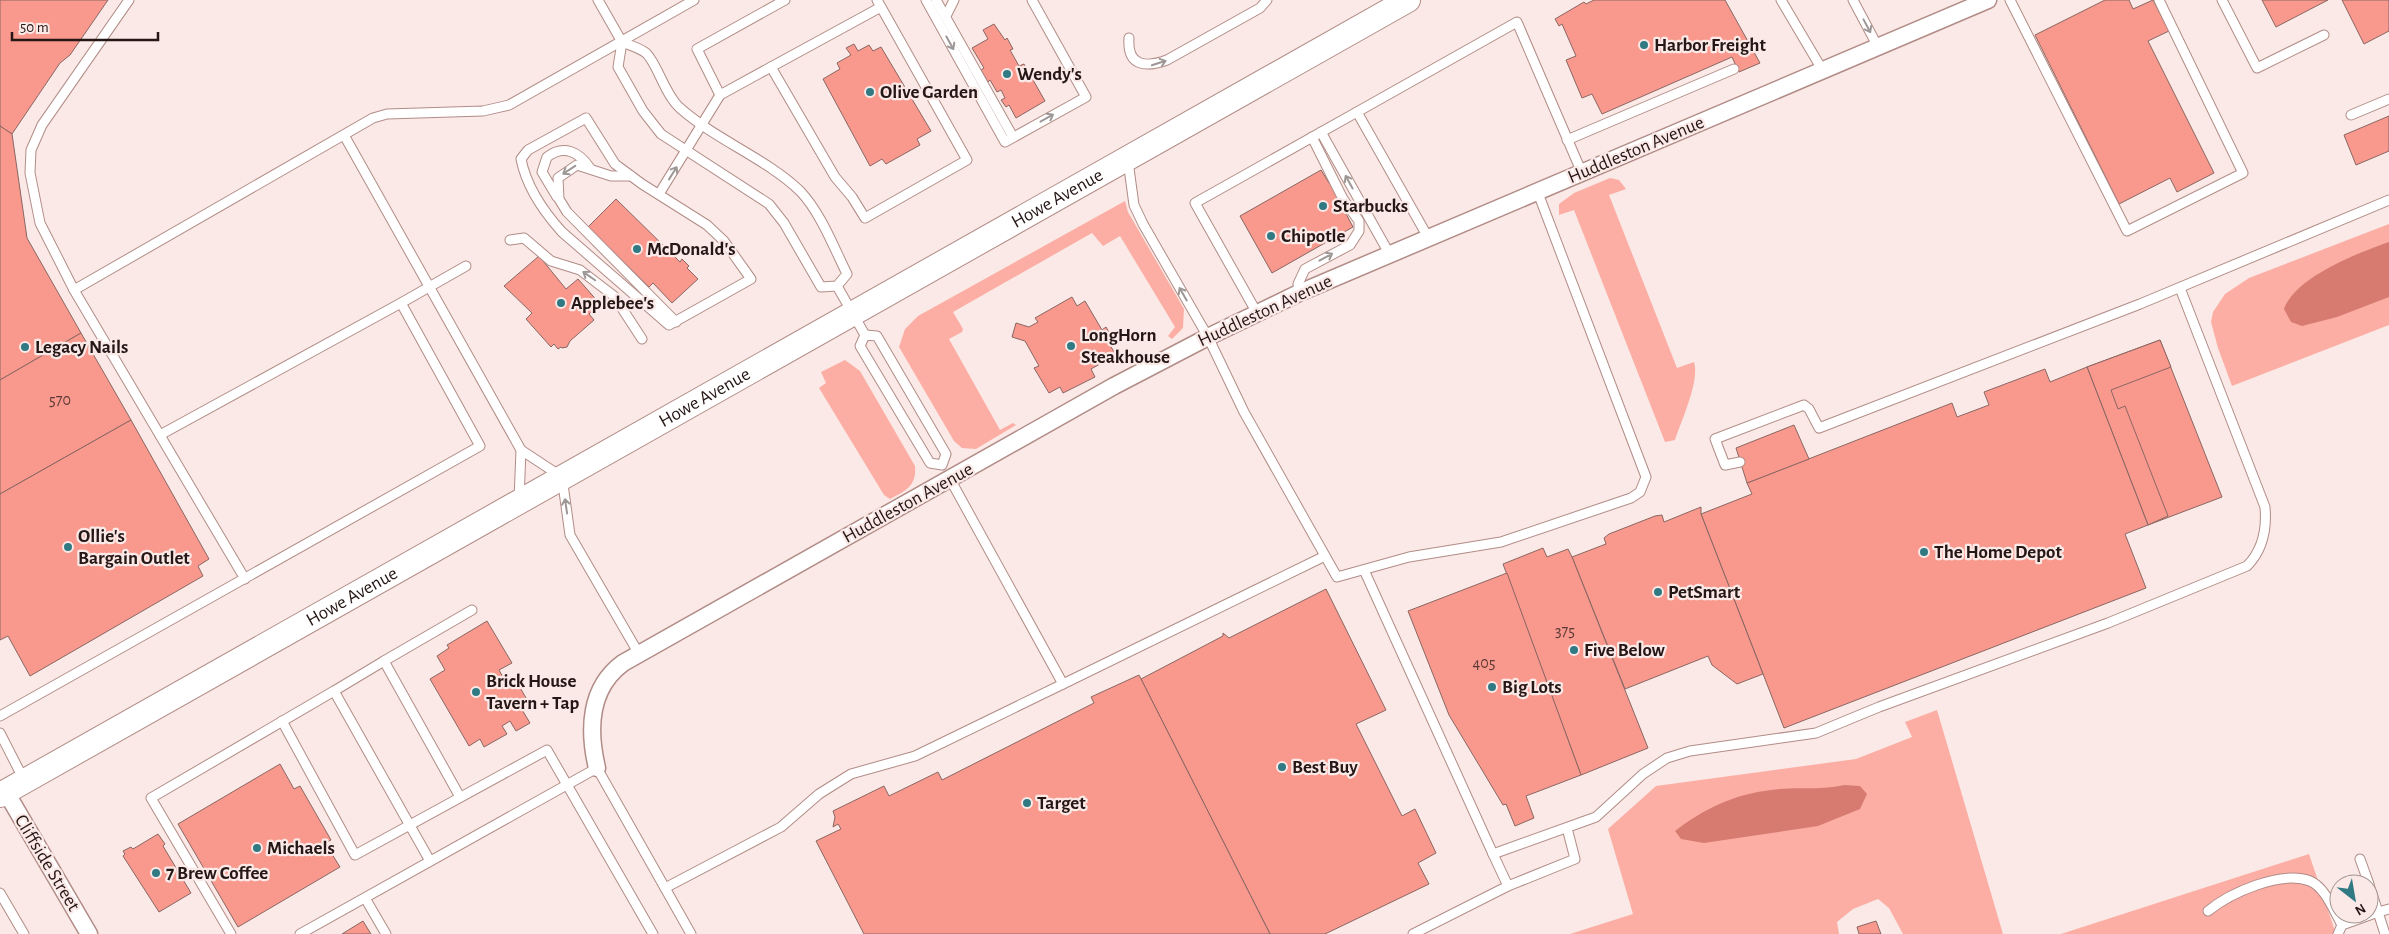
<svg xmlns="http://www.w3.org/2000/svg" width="2389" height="934" font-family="'Alegreya Sans',sans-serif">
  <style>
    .green { fill: #fcaea4 }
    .water { fill: #d77b70 }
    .building { fill: #f9998e; stroke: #8a6662 }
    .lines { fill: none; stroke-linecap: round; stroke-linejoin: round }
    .lane-casing { stroke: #b28c87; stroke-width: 11 }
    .street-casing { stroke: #b28c87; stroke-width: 19 }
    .secondary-casing { stroke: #b28c87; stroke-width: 26 }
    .lane { stroke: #fff; stroke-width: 9 }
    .street { stroke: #fff; stroke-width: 16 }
    .secondary { stroke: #fff; stroke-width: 24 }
    .oneway { stroke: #9d9796 }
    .poi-dot { fill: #317983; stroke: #fae9e6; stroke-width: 2 }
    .labels { text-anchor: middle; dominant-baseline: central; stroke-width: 4.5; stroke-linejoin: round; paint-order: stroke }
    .number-label { font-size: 16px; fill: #5a3833 }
    .poi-label { font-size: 19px; font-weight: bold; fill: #251715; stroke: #fae9e6; text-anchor: start }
    .street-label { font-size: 19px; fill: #251715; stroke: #fae9e6 }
  </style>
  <rect width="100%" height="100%" fill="#fae9e6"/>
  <g class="green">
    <path d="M1610 178 1619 180 1626 189 1609 195 1677 368 1694 362C1700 381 1681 421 1675 440L1665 442 1574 210 1559 215V204L1574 193Z"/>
    <polygon points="1125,201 1128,212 1184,309 1183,328 1172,339 1168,336 1175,327 1120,236 1103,246 1092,233 953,312 963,329 962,332 949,339 1000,430 1013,423 1016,425 976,449 962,448 954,441 899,347 905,329 918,316"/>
    <polygon points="2389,224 2389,325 2232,386 2218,348 2211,322 2213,312 2225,294 2249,278"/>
    <path d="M845 360 860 371 915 466C917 485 906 491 890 499L884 495 819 388 826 383 821 372Z"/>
    <polygon points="1937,710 2003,934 1903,934 1889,908 1878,899 1853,909 1837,922 1839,934 1570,934 1633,914 1608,829 1656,786 1856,759 1912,737 1905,722"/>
    <polygon points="2309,854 2336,934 2061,934"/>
  </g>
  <g class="water">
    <path d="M2389 242V297L2337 317 2302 326 2291 322 2284 309C2295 277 2358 253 2389 242Z"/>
    <path d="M1844 785 1860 786 1867 794 1860 809 1818 826 1704 843 1681 839 1675 831C1703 809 1735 794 1771 790 1796 786 1818 791 1844 785Z"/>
  </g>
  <g class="building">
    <polygon points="0,0 108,0 70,55 60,63 12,134 0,126"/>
    <polygon points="1594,0 1725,0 1760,63 1739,72 1732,57 1602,114 1592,94 1582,98 1566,60 1576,56 1562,24 1559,26 1555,19 1584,2 1586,4"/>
    <polygon points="2105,0 2129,0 2133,9 2153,0 2169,31 2148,41 2214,173 2177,192 2170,178 2119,204 2035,35"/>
    <polygon points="2262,0 2328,0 2276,27"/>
    <polygon points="2342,0 2389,0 2389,31 2364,44"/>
    <polygon points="994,24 1005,40 1007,38 1013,49 1010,50 1019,66 1024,64 1045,101 1016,118 1009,105 1006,107 1001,100 1005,98 1001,90 997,92 990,80 988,82 981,70 984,68 972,48 988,39 983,30"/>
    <polygon points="854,44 858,51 869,45 873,51 881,47 931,131 917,139 920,145 886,164 882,159 870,166 823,79 840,69 837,63 851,55 846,48"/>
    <polygon points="2389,116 2389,151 2356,165 2344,135"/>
    <polygon points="0,126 12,134 27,238 81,333 0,380"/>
    <polygon points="1321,170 1329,183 1332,181 1336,187 1333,189 1353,227 1272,273 1240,216"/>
    <polygon points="616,199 669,251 671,249 676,253 674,256 680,262 682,259 689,266 687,268 698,279 672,303 653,283 649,287 588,227"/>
    <polygon points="539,256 566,289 578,279 600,304 589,314 594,320 570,341 567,347 562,348 561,347 558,349 554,344 551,347 526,319 532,313 504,286"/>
    <polygon points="1072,297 1077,306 1085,301 1102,330 1106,327 1110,334 1105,337 1116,355 1091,369 1095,377 1063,393 1060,387 1049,393 1034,368 1039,366 1025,341 1012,337 1016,323 1029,327 1038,322 1035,318"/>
    <polygon points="81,333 131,420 0,494 0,380"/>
    <polygon points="2160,340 2222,497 2148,525 2087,367"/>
    <polygon points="2160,340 2171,367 2111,390 2118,409 2125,406 2168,516 2148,525 2087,367"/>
    <polygon points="2087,367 2148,525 2125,534 2146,588 1784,728 1701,514 1752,494 1747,483 1952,403 1957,417 1989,405 1984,392 2045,369 2050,382"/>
    <polygon points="131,420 209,559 198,566 203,576 30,676 8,636 0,640 0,494"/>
    <polygon points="1794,425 1809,459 1747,483 1736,448"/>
    <polygon points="1701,507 1701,514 1763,674 1737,684 1712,665 1708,656 1625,689 1572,557 1606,544 1604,538 1609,534 1655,516 1662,515 1664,522"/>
    <polygon points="1543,548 1547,557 1568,549 1572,557 1648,748 1581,775 1503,564"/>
    <polygon points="1507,573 1581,775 1526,796 1534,818 1515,826 1506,804 1503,805 1449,715 1408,611"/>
    <polygon points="1326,589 1386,710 1356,724 1402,816 1415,809 1436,853 1418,863 1429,884 1325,934 1270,934 1141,679 1223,636 1223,633 1229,638"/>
    <polygon points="487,621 512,663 499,670 507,684 515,679 529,703 521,708 530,723 516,731 510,721 502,726 507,734 484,747 480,739 469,746 430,679 445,670 437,656 449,648 447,645"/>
    <polygon points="1139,675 1270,934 864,934 816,841 841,829 838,824 833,827 835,817 833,811 884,786 889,796 938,772 942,780 1094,703 1091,697"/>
    <polygon points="280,764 294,789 300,786 331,840 325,843 340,867 238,927 178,824"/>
    <polygon points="158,834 165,844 163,846 191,893 159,912 123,856 125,854 123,851 131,847 133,849"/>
    <polygon points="363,921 371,934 342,934"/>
    <polygon points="1876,921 1881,934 1859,934 1857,927"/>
  </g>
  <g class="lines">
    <defs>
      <g id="lane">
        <polyline points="598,0 622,42"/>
        <polyline points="877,0 881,7 967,160 865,218 852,197 835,177 771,67 881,7"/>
        <polyline points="926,0 1005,142 1086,97 1032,0"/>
        <polyline points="936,0 1013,137"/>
        <polyline points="1781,0 1823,71"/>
        <polyline points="1853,0 1878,47"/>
        <polyline points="2010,0 2127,231 2243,173 2159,0"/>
        <polyline points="2222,0 2257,68 2324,35"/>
        <polyline points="946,16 954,0"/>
        <path d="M1129 38C1127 66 1145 68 1167 60L1260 8 1267 0"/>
        <path d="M622 42C629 45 640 48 646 53 657 63 665 95 680 108 716 140 767 159 800 191 821 213 834 248 847 274L837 286 821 287 784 223 769 204 661 134 643 111 618 67Z"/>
        <polyline points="771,67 720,95 697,49 785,0"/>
        <polyline points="1357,112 1517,22 1582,173"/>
        <polyline points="2351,115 2389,99"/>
        <path d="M586 118 615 164 642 184 707 225 724 241 751 279 669 325 562 232C544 212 526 185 521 159L528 150Z"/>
        <polyline points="1321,132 1390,255"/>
        <polyline points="344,135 521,450 562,477 570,535 639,654"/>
        <polyline points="1567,140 1734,69"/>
        <polyline points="1128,161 1134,205 1143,224 1208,337 1244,412 1337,577 1409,557 1501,542 1631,498 1640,492 1646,477 1538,193"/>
        <polyline points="631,176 611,176 577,165 558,178 559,199 567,212 676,322"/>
        <polyline points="659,194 720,95"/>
        <path d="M557 197 542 172 547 157C564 144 579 152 590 168"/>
        <polyline points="510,240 524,238 551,261 580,270 614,296 642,339"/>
        <polyline points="837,286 865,335"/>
        <polyline points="74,290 40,223 30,173 31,150 42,125 129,0"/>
        <polyline points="1299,293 1298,284 1305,269 1350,245 1359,231 1359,221 1343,199 1312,137"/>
        <polyline points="401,303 466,266"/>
        <polyline points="1257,313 1195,203 1357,112 1429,239"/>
        <polygon points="865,335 877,336 946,454 942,465 930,463 860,346"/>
        <polyline points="1740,462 1725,465 1715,439 1804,405 1809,409 1819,428 2140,304 2389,200"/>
        <polyline points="950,479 1063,684 1325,556"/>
        <polyline points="519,500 521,450"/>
        <path d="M1364 570 1493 854 1596 817 1643 774 1667 758 1690 751 1816 733 1879 707 2108 623 2247 566C2263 550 2267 530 2265 507L2180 288"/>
        <polyline points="245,579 74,290 373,118 387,114 483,111 509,105 694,0"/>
        <polyline points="384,661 472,610"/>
        <polyline points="334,691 384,661 460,797"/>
        <polyline points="0,716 480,446 401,303 160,435"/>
        <polyline points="282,721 355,855 547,750 653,934"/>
        <polyline points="0,733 24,780"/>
        <polyline points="1493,854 1508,886 1575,859 1567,828"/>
        <polyline points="2360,859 2369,884"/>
        <polyline points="665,888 691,934"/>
        <polyline points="0,893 24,934"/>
        <polyline points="365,898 386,934"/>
        <path d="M2208 911C2230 893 2281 870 2310 881 2325 887 2334 911 2342 925"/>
        <polyline points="231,934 151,798 334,691 430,861"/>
        <polyline points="300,934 597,768 665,888 781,827 819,794 851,774 915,756 1063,684"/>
        <polyline points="1413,934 1508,886"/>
        <polyline points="2338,934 2342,925 2378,912 2369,885"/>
        <polyline points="2385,934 2378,912 2389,909"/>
      </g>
      <g id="street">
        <path d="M597 768C588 730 589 688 623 663L1114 386 1208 337 1299 293 1988 0"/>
        <polyline points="6,792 89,934"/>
      </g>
      <g id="secondary">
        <path id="s1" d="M0 795 1408 0"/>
      </g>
    </defs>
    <use href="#lane" class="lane-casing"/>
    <use href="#street" class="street-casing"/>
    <use href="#secondary" class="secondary-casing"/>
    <use href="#lane" class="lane"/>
    <use href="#street" class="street"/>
    <use href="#secondary" class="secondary"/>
  </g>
  <defs><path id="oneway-shaft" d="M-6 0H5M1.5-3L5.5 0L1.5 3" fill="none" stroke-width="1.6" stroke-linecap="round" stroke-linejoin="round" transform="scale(1.25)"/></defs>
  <g class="oneway">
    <use href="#oneway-shaft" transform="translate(1867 26) rotate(62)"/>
    <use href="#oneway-shaft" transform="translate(950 43) rotate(61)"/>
    <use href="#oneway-shaft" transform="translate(1159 63) rotate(-18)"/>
    <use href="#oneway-shaft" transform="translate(1047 118) rotate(-29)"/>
    <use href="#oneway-shaft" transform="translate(569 170) rotate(147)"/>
    <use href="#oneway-shaft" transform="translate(673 173) rotate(-58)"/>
    <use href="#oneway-shaft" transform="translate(1349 182) rotate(-119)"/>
    <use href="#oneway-shaft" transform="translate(1326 257) rotate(-28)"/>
    <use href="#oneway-shaft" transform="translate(589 276) rotate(-145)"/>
    <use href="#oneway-shaft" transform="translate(1183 294) rotate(-120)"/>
    <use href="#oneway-shaft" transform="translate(566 506) rotate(-98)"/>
  </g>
  <g class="poi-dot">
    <circle cx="1644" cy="45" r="5"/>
    <circle cx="1007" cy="74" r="5"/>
    <circle cx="870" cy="92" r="5"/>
    <circle cx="1323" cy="206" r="5"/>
    <circle cx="1271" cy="236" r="5"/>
    <circle cx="637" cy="249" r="5"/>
    <circle cx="561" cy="303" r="5"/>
    <circle cx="1071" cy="346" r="5"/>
    <circle cx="25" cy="347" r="5"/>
    <circle cx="68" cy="547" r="5"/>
    <circle cx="1924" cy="552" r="5"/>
    <circle cx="1658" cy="592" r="5"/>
    <circle cx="1574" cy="650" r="5"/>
    <circle cx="1492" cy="687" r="5"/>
    <circle cx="476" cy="692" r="5"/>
    <circle cx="1282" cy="767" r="5"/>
    <circle cx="1027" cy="803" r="5"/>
    <circle cx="257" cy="848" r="5"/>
    <circle cx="156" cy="873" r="5"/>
  </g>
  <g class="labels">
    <g class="number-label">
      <text x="60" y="400">570</text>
      <text x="1565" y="631">375</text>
      <text x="1484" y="663">405</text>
    </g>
    <g class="poi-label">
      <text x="1654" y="45">Harbor Freight</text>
      <text x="1017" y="74">Wendy's</text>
      <text x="880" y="92">Olive Garden</text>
      <text x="1333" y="206">Starbucks</text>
      <text x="1281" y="236">Chipotle</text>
      <text x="647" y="249">McDonald's</text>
      <text x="571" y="303">Applebee's</text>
      <text x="1081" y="335">LongHorn<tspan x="1081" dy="22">Steakhouse</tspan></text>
      <text x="35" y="347">Legacy Nails</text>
      <text x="78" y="536">Ollie's<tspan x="78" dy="22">Bargain Outlet</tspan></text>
      <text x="1934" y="552">The Home Depot</text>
      <text x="1668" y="592">PetSmart</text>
      <text x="1584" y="650">Five Below</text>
      <text x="486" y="681">Brick House<tspan x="486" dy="22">Tavern + Tap</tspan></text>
      <text x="1502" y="687">Big Lots</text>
      <text x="1292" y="767">Best Buy</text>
      <text x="1037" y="803">Target</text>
      <text x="267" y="848">Michaels</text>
      <text x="166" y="873">7 Brew Coffee</text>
    </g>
    <g class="street-label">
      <text transform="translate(1636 150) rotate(-23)">Huddleston Avenue</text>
      <text stroke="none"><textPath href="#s1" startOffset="1214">Howe Avenue</textPath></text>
      <text transform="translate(1265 311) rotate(-25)">Huddleston Avenue</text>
      <text stroke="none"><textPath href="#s1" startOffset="809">Howe Avenue</textPath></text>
      <text transform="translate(908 503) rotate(-29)">Huddleston Avenue</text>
      <text stroke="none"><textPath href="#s1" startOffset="404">Howe Avenue</textPath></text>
      <text transform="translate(47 863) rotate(59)">Cliffside Street</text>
    </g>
  </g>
  <g transform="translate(2354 899) rotate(149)"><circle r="24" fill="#fae9e6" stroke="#a59592"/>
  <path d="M0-4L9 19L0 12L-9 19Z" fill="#317983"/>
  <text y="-8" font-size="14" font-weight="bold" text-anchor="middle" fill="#251715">N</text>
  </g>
  <path d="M12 32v8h146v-8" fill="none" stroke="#251715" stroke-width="2.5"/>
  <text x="20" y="32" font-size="15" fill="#251715" stroke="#fae9e6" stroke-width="4" paint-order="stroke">50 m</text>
</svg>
